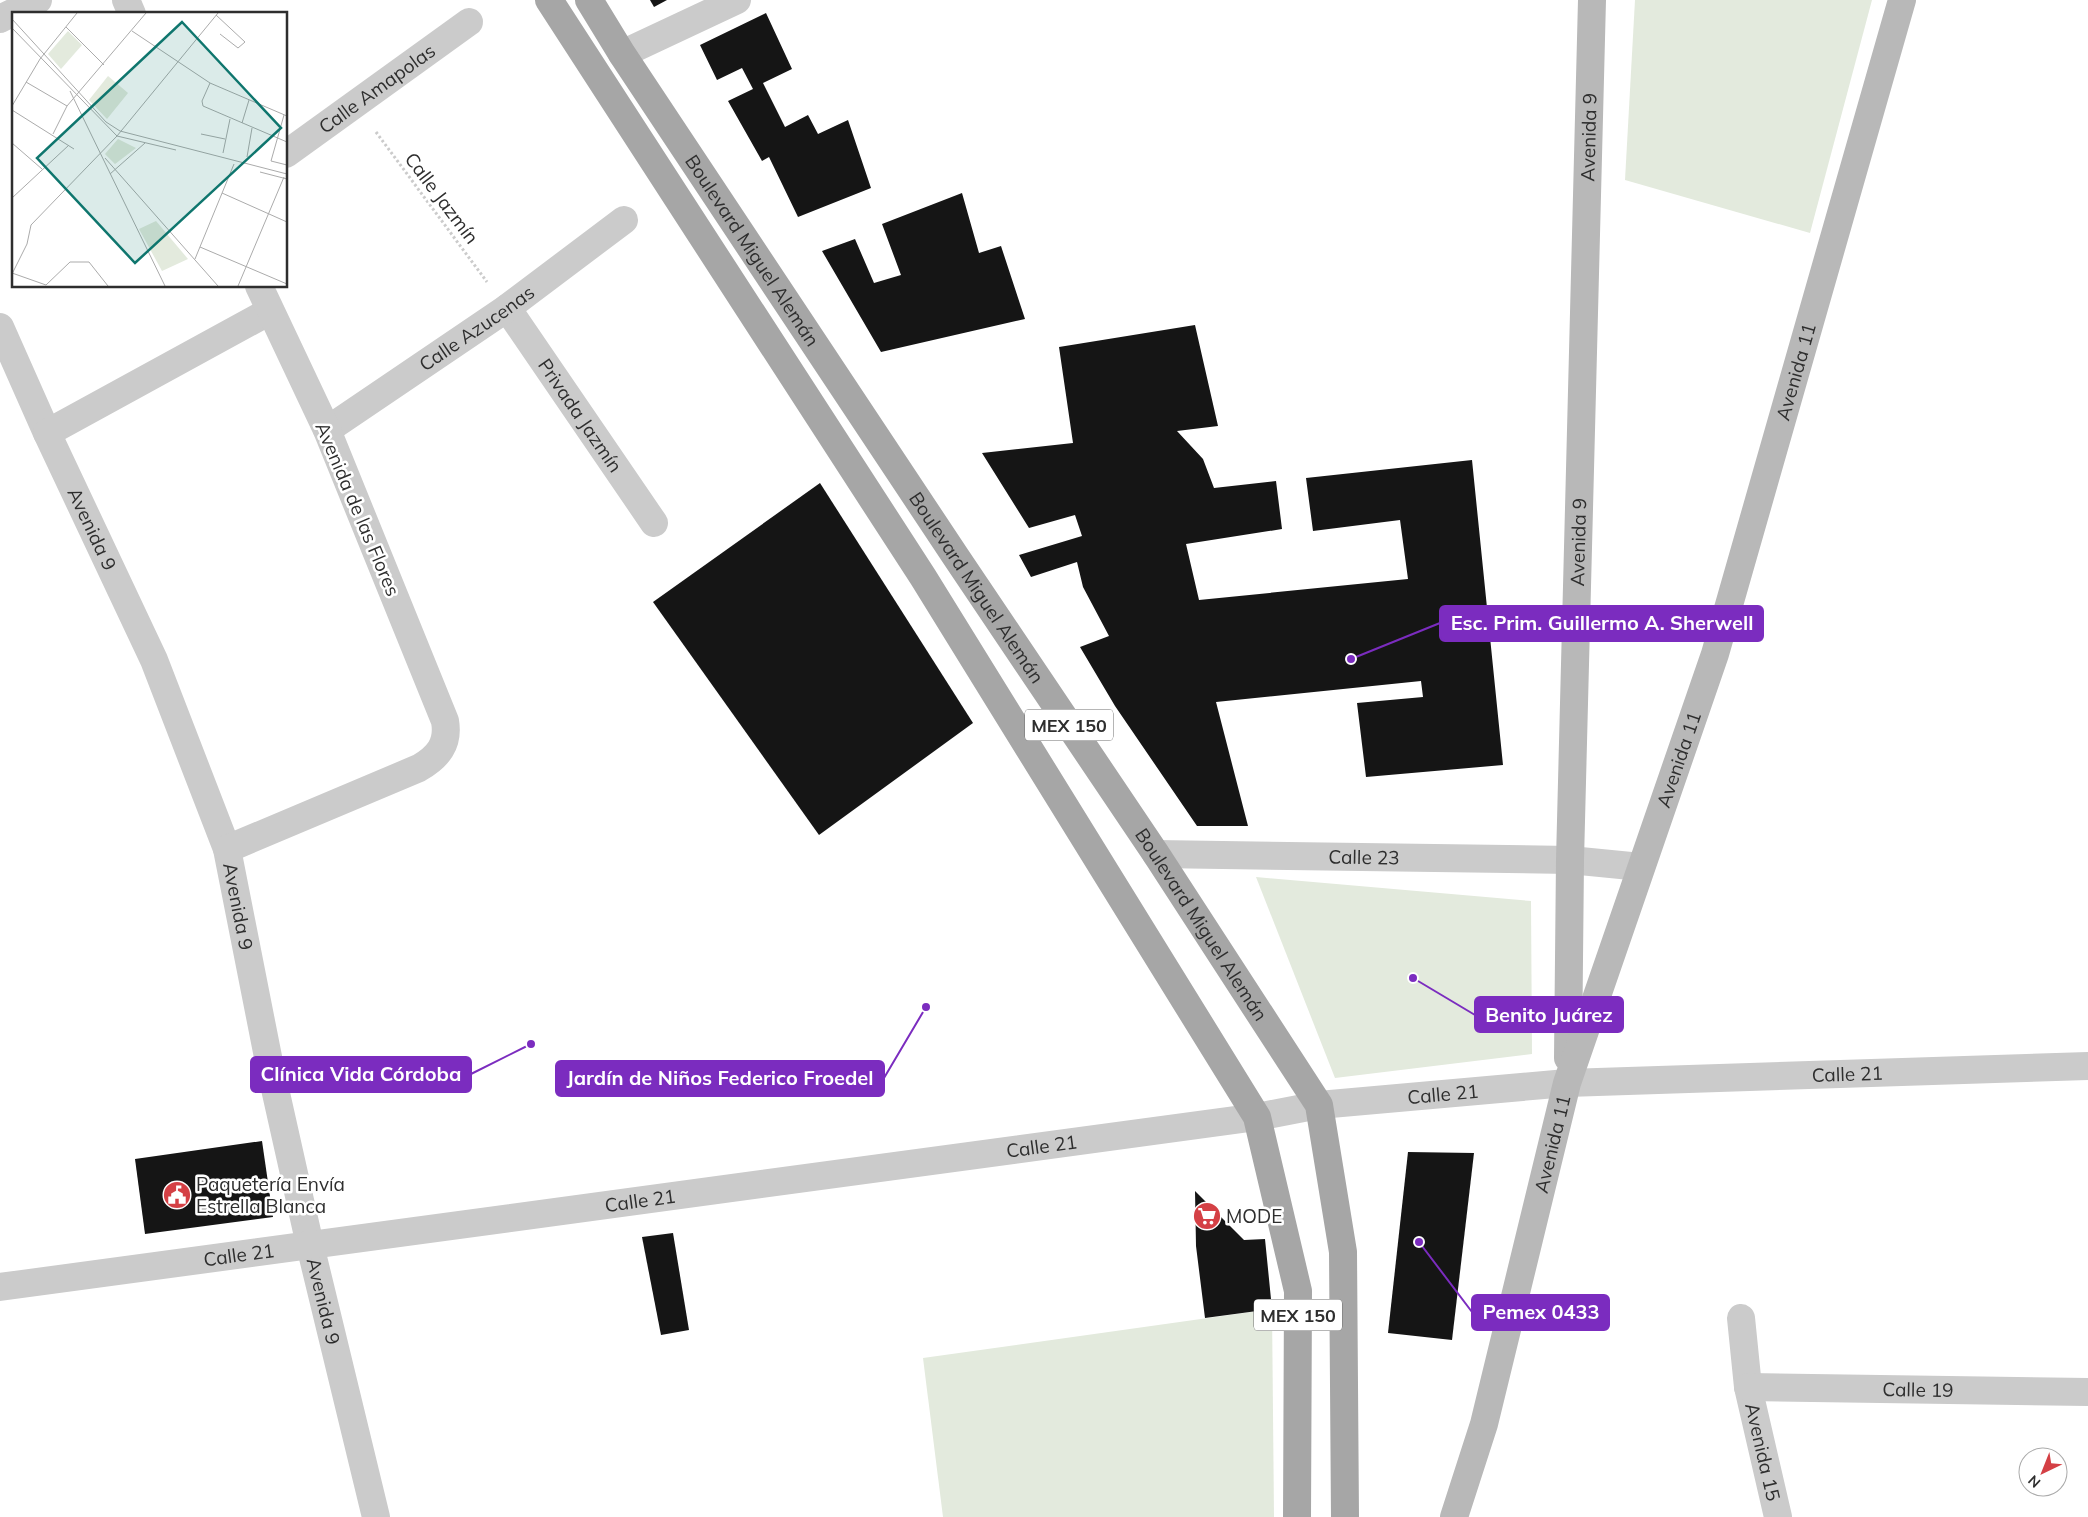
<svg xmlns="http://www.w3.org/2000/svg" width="2088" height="1517" font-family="Mulish,sans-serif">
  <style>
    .green { fill: #e3eadd }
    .building { fill: #151515 }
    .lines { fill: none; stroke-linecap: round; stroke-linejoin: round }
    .path { stroke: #cbcbcb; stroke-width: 3; stroke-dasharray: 2.5 2.5; stroke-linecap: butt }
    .street { stroke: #cbcbcb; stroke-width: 28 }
    .secondary { stroke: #b8b8b8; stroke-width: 28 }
    .primary { stroke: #a6a6a6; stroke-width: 28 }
    .labels { text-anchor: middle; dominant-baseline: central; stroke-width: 5; stroke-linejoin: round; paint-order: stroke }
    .shield { fill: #fff; stroke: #6d6d6d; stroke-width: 1 }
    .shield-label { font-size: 18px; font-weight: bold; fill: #2e2e2e }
    .street-label { font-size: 19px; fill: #2e2e2e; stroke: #fff }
    .poi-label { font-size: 19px; fill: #2e2e2e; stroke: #fff; text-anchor: start }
    .inset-road { fill: none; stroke: #ababab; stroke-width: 1 }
    .view { fill: #0f766e; fill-opacity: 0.15; stroke: #0f766e; stroke-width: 2.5 }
    .inset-edge { fill: none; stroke: #2e2e2e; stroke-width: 2.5 }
    .leader { fill: none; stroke: #7b2cbf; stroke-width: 2 }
    .callout-dot { fill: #7b2cbf; stroke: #fff; stroke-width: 2 }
    .callout { fill: #7b2cbf; stroke: #7b2cbf; stroke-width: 2 }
    .callout-label { font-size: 20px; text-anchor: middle; font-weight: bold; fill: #fff }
  </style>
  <rect width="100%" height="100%" fill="#fff"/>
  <g class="green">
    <polygon points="1635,0 1872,0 1810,233 1625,180"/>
    <polygon points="1256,877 1531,901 1532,1054 1335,1078"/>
    <polygon points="1272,1309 1274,1517 943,1517 923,1358"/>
  </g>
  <g class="building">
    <polygon points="650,0 667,0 654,7"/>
    <polygon points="766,13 792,69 763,83 785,127 808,115 818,134 848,120 871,188 798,217 769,157 762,161 728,101 753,89 742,68 717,80 700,45"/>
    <polygon points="962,193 979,253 1001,246 1025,319 881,352 822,251 855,239 874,283 901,275 882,224"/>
    <polygon points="1195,325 1218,426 1177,431 1203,459 1214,488 1276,481 1282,529 1186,544 1199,600 1408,579 1400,520 1313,531 1306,478 1472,460 1503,765 1366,777 1357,703 1423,697 1421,681 1216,702 1248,826 1197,826 1115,706 1080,647 1109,636 1083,587 1077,562 1031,577 1019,555 1082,536 1075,515 1029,528 982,453 1073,443 1059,347"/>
    <polygon points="820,483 973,723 819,835 653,602"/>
    <polygon points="262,1141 273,1217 145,1234 135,1159"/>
    <polygon points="1408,1152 1474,1153 1452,1340 1388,1333"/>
    <polygon points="1195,1191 1244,1240 1265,1239 1272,1309 1205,1318 1196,1246"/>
    <polygon points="673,1233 689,1330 661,1335 642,1237"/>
  </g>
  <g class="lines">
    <polyline class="path" points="376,132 487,282"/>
    <g class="street">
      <polyline points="126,0 132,14"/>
      <polyline points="0,19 38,0"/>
      <polyline points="622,54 737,0"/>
      <path id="s1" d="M286 154 469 22"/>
      <path id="s2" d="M507 308 654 523"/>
      <path id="s3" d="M0 327 47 433 154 660 227 849 269 1062 310 1245 376 1517"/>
      <path id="s4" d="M327 430 507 308 624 220"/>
      <polyline points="47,433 270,311"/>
      <path d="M227 849 419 768C438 757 449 744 445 721L327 430 259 286"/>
      <path id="s5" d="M1156 854 1570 860 1641 867"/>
      <path id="s6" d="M0 1287 1257 1117 1319 1105 1567 1083 2088 1066"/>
      <path id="s7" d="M1741 1318 1748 1387 1778 1517"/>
      <path id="s8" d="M1748 1387 2088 1392"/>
    </g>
    <g class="secondary">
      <path id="s9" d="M1568 1058 1570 860 1592 0"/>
      <path id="s10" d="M1454 1517 1484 1424 1567 1083 1715 654 1902 0"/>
    </g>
    <g class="primary">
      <polyline points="549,0 923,577 1257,1117 1298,1291 1297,1517"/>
      <path id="s11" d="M589 0 622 54 956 557 1156 854 1319 1105 1343 1252 1345 1517"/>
    </g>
  </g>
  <defs>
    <symbol id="civic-disc" viewBox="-11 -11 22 22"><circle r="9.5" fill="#d44045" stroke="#fff"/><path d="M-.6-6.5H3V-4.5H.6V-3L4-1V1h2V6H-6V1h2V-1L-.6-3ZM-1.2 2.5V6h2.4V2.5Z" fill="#fff"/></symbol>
    <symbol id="supermarket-disc" viewBox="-11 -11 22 22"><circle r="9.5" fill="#d44045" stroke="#fff"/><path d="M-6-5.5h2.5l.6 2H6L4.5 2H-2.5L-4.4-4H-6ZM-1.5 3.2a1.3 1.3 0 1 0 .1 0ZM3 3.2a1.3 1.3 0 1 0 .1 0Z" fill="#fff"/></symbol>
  </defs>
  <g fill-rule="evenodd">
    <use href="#civic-disc" x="161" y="1179" width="32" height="32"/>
    <use href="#supermarket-disc" x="1191" y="1200" width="32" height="32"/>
  </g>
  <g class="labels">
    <g class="shield">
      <rect x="1025" y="709.5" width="88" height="31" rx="4"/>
      <rect x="1254" y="1299.5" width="88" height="31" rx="4"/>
    </g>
    <g class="shield-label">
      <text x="1069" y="725">MEX 150</text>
      <text x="1298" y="1315">MEX 150</text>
    </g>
    <g class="street-label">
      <text stroke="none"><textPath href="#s1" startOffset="112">Calle Amapolas</textPath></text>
      <text stroke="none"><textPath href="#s9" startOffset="921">Avenida 9</textPath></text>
      <text transform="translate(442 198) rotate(53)">Calle Jazmín</text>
      <text stroke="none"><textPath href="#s11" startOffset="299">Boulevard Miguel Alemán</textPath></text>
      <text stroke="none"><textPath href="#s4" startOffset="181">Calle Azucenas</textPath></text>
      <text stroke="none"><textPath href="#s10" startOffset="1196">Avenida 11</textPath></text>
      <text stroke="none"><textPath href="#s2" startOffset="130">Privada Jazmín</textPath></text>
      <text transform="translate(358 509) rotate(67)">Avenida de las Flores</text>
      <text stroke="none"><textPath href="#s3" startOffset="222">Avenida 9</textPath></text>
      <text stroke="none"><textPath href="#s9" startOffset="516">Avenida 9</textPath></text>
      <text stroke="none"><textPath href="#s11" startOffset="704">Boulevard Miguel Alemán</textPath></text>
      <text stroke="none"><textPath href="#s10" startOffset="791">Avenida 11</textPath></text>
      <text stroke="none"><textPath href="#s5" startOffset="208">Calle 23</textPath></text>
      <text stroke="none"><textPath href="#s3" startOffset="628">Avenida 9</textPath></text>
      <text stroke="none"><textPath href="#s11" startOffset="1109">Boulevard Miguel Alemán</textPath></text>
      <text stroke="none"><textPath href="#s6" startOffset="1861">Calle 21</textPath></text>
      <text stroke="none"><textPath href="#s6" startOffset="1456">Calle 21</textPath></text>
      <text stroke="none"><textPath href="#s10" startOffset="386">Avenida 11</textPath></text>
      <text stroke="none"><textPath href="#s6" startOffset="1051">Calle 21</textPath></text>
      <text stroke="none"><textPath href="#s6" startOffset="646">Calle 21</textPath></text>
      <text stroke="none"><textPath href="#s6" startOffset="241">Calle 21</textPath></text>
      <text stroke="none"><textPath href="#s3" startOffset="1032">Avenida 9</textPath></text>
      <text stroke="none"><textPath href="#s8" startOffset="170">Calle 19</textPath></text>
      <text stroke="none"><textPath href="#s7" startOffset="136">Avenida 15</textPath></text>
    </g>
    <g class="poi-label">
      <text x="196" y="1184">Paquetería Envía<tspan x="196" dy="22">Estrella Blanca</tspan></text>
      <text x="1226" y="1216">MODE</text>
    </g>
  </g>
  <g transform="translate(12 12)">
    <rect width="275" height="275" fill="#fff"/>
    <path d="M56 19 70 33 49 57 36 42ZM96 64 116 81 95 107 77 88ZM106 127 124 136 103 152 93 142ZM144 209 176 247 150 259 127 217Z" fill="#e3eadd"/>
    <path class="inset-road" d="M204 3 233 30 226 36 208 22M0 7 94 110 108 119 275 162M54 15 92 53M0 16 105 124 164 138M120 19 198 71 275 104M14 70 55 94M198 71 190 89 191 94 275 130M58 79 153 274M0 94 28 47 65 1M0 98 62 137M272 103 259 149 275 153M230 111 237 88M41 122 55 94 134 1M189 122 213 127M0 131 30 157M211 141 218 107M235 145 240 116M93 146 206 274M248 160 275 167M98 162 133 131M210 181 275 210M0 186 57 133M188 235 275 272M183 247 222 152M0 261 34 273 58 250H77L96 274M0 262 15 232 19 213 105 124 206 1M226 274 272 165"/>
    <path class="view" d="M170 10 269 116 123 251 25 146Z"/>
    <rect width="275" height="275" class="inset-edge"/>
  </g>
  <path class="leader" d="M1351 659L1440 623M1413 978L1475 1015M531 1044L471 1074M926 1007L884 1078M1419 1242L1472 1312"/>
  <g class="callout-dot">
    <circle cx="1351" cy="659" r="5"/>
    <circle cx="1413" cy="978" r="5"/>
    <circle cx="531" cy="1044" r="5"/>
    <circle cx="926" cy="1007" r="5"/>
    <circle cx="1419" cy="1242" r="5"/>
  </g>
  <g class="callout">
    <rect x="1440" y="606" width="323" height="35" rx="5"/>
    <rect x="1475" y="997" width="148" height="35" rx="5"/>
    <rect x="251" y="1057" width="220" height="35" rx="5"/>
    <rect x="556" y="1061" width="328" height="35" rx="5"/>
    <rect x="1472" y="1295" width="137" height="35" rx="5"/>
  </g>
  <g class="callout-label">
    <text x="1602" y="630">Esc. Prim. Guillermo A. Sherwell</text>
    <text x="1549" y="1022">Benito Juárez</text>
    <text x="361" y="1081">Clínica Vida Córdoba</text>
    <text x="720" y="1085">Jardín de Niños Federico Froedel</text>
    <text x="1541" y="1319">Pemex 0433</text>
  </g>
  <g transform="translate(2043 1472) rotate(223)"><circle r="24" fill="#ffffff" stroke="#ababab"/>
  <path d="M0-4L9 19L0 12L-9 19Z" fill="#d44045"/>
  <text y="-8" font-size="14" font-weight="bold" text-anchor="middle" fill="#2e2e2e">N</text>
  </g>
</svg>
